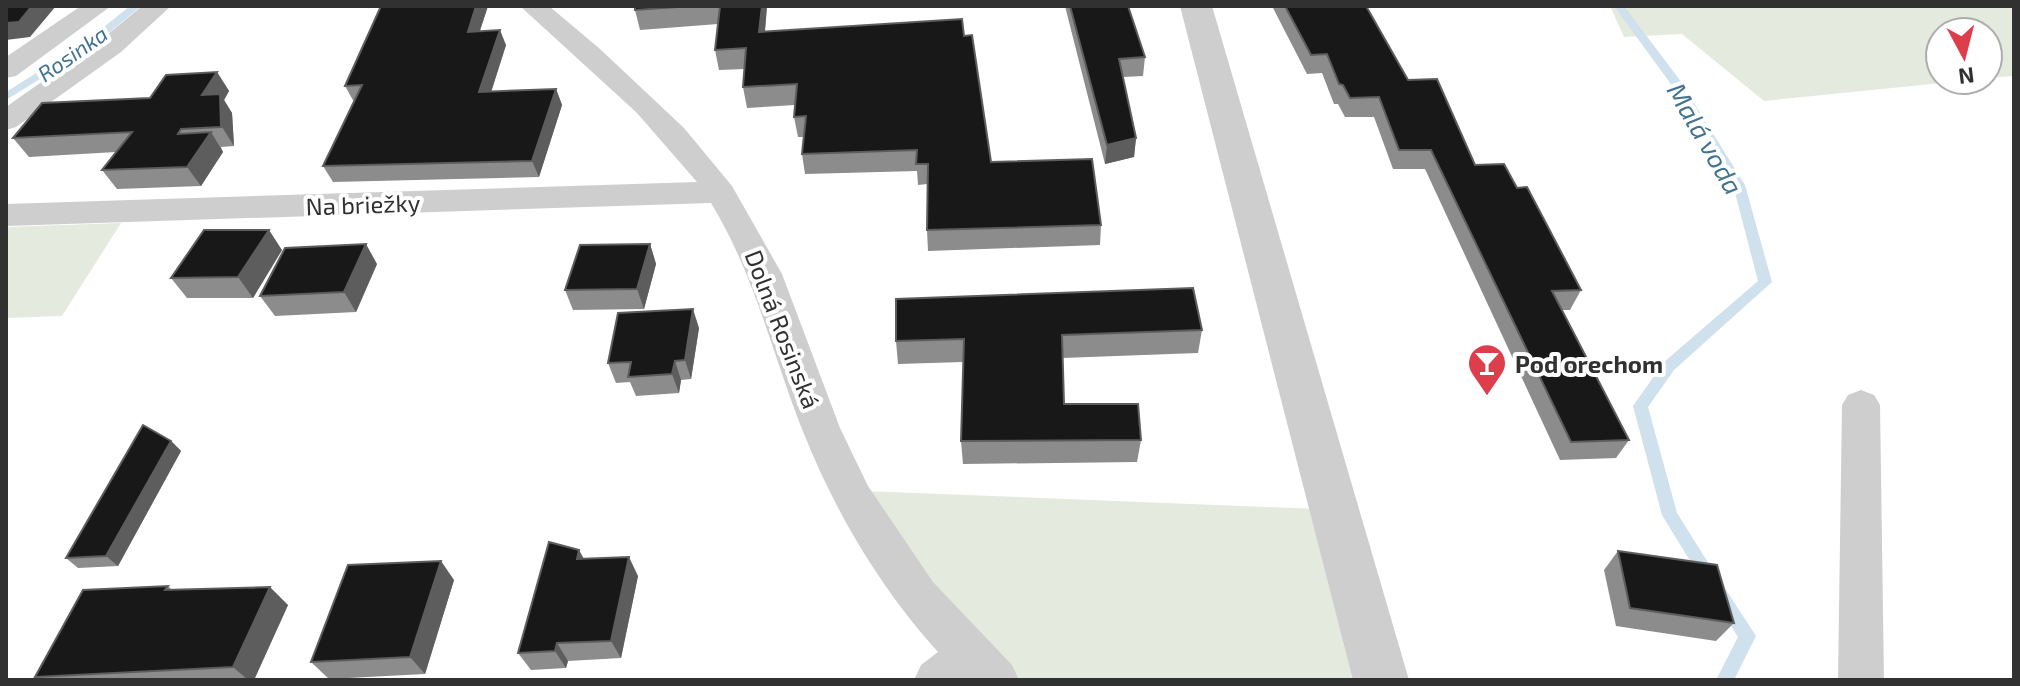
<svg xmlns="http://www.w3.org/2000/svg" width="2020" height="686" font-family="'Exo 2',sans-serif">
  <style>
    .green { fill: #e5eade }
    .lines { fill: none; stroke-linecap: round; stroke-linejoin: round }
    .stream { fill: #cee1ec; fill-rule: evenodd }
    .minor { fill: #cecece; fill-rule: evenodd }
    .tertiary { fill: #cecece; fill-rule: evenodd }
    .wall { fill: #8c8c8c }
    .shaded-wall { fill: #5d5d5d }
    .building { fill: #181818; stroke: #5d5d5d; stroke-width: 2 }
    .labels { text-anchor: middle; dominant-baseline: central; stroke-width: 8; stroke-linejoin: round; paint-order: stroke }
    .far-water-label { font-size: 22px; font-style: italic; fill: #427391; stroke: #fff }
    .street-label { font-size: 24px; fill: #313131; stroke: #fff }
    .poi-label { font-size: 24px; font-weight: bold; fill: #313131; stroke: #fff; text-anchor: start }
    .water-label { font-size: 26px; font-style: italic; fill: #427391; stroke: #fff }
  </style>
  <rect width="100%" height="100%" fill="#fff"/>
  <g class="green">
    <polygon points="1610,6 2014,6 2014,76 1988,78 1988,32 1940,32 1940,80 1971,80 1764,101 1682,34 1624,37"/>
    <polygon points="121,223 62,316 6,318 6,227"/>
    <polygon points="864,491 1319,509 1358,680 1008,680 991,668"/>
  </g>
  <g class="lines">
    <g class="stream">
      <polygon points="130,6 141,6 92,47 6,100 6,92 84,43"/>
      <polygon points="1614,6 1624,6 1679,79 1745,185 1772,282 1674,370 1648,407 1677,513 1717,577 1715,582 1709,584 1703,582 1662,515 1633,406 1664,362 1758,281 1733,185 1668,80"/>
      <polygon points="1720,587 1726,590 1756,636 1734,680 1716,680 1738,637 1712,595 1714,590"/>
    </g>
    <g class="minor">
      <polygon points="81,6 111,6 16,76 6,78 6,57"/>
      <polygon points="142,6 171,6 121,52 16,127 6,130 6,107 101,40"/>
      <path d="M520 6H549L600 49 684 128 732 186 782 274 840 428 868 486 933 582 1012 665 1019 680H914L921 665 938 652C879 587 834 510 802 429 772 353 754 273 711 203L6 226V204L697 182 637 113Z"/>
      <polygon points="1861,390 1874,395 1880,405 1884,680 1838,680 1842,405 1848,395"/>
    </g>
    <polygon class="tertiary" points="1180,6 1212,6 1409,680 1353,680"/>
  </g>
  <g class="wall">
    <polygon points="488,6 480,31 506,45 491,92 556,89 562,105 539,177 333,182 323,166 354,102 345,86"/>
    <polygon points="635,6 767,6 765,32 964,36 991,162 1101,225 1100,245 928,251 927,230 927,184 918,185 917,171 805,174 802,154 804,137 798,137 794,117 795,105 747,108 743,87 745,69 719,70 715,50 718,24 640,30 635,10"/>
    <polygon points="1065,6 1128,6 1145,57 1143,76 1123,77 1136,138 1134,157 1105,164"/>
    <polygon points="1272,6 1366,6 1408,80 1475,165 1517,188 1581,290 1570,310 1562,310 1629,440 1616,458 1560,460 1425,169 1393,169 1374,117 1345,117 1338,104 1334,104 1322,73 1307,74"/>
    <polygon points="217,72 229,91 224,100 232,113 234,146 221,147 223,152 201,186 117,189 102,170 116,152 29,157 13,138 150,98"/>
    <polygon points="650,244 656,264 644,309 573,310 565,290"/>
    <polygon points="282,250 253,298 187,298 171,278"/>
    <polygon points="377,264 356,312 275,316 260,296"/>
    <polygon points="699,328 691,379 681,380 679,393 636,396 630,382 616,383 608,363"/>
    <polygon points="1202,330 1198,353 1062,358 1064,404 1141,440 1137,462 963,464 961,441 963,362 898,364 896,341"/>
    <polygon points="171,441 181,451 118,566 78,568 66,558"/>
    <polygon points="1618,551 1734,623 1716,641 1616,626 1604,570"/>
    <polygon points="584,559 638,576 621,658 568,661 566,668 531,670 518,653"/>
    <polygon points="454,580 425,674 329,679 311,662"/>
    <polygon points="168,586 172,590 288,605 254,680 40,680 35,677"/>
  </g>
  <g class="shaded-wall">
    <polygon points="32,6 56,6 30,37 6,40 6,23"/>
    <polygon points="476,6 488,6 474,48 468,32"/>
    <polygon points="762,6 767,6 763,52 759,32"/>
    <polygon points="500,30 506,45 486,108 479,92"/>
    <polygon points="217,72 229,91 224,100 232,113 234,146 202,95"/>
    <polygon points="556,89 562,105 539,177 532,161"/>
    <polygon points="211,132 223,152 201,186 187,167"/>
    <polygon points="1136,138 1134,157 1105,164 1107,145"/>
    <polygon points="269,230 282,250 253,298 238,277"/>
    <polygon points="366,244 377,264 356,312 344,292"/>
    <polygon points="650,244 656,264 644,309 637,289"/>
    <polygon points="693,309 699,328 691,379 685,360"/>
    <polygon points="675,361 681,380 679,393 672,374"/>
    <polygon points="171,441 181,451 118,566 106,556"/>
    <polygon points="579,550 589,568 577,559"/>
    <polygon points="629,557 638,576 621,658 611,641"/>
    <polygon points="441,561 454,580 425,674 410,657"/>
    <polygon points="270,587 288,605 254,680 248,680 233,667"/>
    <polygon points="557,643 568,661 566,668 555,651"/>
  </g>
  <g class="building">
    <polygon points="6,6 32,6 19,22 6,23"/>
    <polygon points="381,6 476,6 468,32 500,30 479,92 556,89 532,161 323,166 362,85 345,86"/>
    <polygon points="635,6 692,6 635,10"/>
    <polygon points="720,6 762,6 759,32 962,19 964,36 972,35 991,162 1092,159 1101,225 927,230 928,164 916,164 917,150 802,154 806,116 794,117 797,84 743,87 746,48 715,50"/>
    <polygon points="1070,6 1128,6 1145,57 1119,59 1136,138 1107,145"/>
    <polygon points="1285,6 1366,6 1408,80 1437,79 1475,165 1504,164 1517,188 1527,187 1581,290 1552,291 1629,440 1571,442 1431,150 1399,150 1379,97 1350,98 1343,85 1339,84 1327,54 1311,55"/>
    <polygon points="217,72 202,95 220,94 221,127 181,129 178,134 211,132 187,167 102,170 132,132 13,138 42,103 150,98 166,75"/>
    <polygon points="204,230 269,230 238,277 171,278"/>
    <polygon points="366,244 344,292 260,296 285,248"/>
    <polygon points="650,244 637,289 565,290 580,245"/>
    <polygon points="1193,288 1202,330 1062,335 1064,404 1138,404 1141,440 961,441 964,339 896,341 896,299"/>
    <polygon points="693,309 685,360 675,361 672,374 628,377 631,362 608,363 618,313"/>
    <polygon points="143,425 171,441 106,556 66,558"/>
    <polygon points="549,542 579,550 577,559 629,557 611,641 557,643 555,651 518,653"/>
    <polygon points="1618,551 1717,565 1734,623 1630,608"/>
    <polygon points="441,561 410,657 311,662 348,565"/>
    <polygon points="168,586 165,590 270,587 233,667 35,677 83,590"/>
  </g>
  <defs>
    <symbol id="bar-pin" viewBox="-11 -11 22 30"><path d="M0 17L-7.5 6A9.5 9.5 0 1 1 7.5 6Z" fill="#de3e4c" stroke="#fff"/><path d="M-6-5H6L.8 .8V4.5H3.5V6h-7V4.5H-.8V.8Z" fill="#fff"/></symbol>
  </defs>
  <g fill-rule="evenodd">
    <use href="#bar-pin" x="1465" y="341" width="44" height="60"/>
  </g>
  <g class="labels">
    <g class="far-water-label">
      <text transform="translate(72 53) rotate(-35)">Rosinka</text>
    </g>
    <g class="street-label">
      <text transform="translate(363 204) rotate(-2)">Na briežky</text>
      <text transform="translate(783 329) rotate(69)">Dolná Rosinská</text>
    </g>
    <g class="poi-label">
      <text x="1515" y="363">Pod orechom</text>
    </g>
    <g class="water-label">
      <text transform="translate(1706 138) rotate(60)">Malá voda</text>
    </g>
  </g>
  <rect width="2020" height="686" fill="none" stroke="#313131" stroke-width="16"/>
  <g transform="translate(1964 56) rotate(173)"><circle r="38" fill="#ffffff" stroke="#adadad" stroke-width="2"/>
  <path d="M0-6L14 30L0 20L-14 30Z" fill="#de3e4c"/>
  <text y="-12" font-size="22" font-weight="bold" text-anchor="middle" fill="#313131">N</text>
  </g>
</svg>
